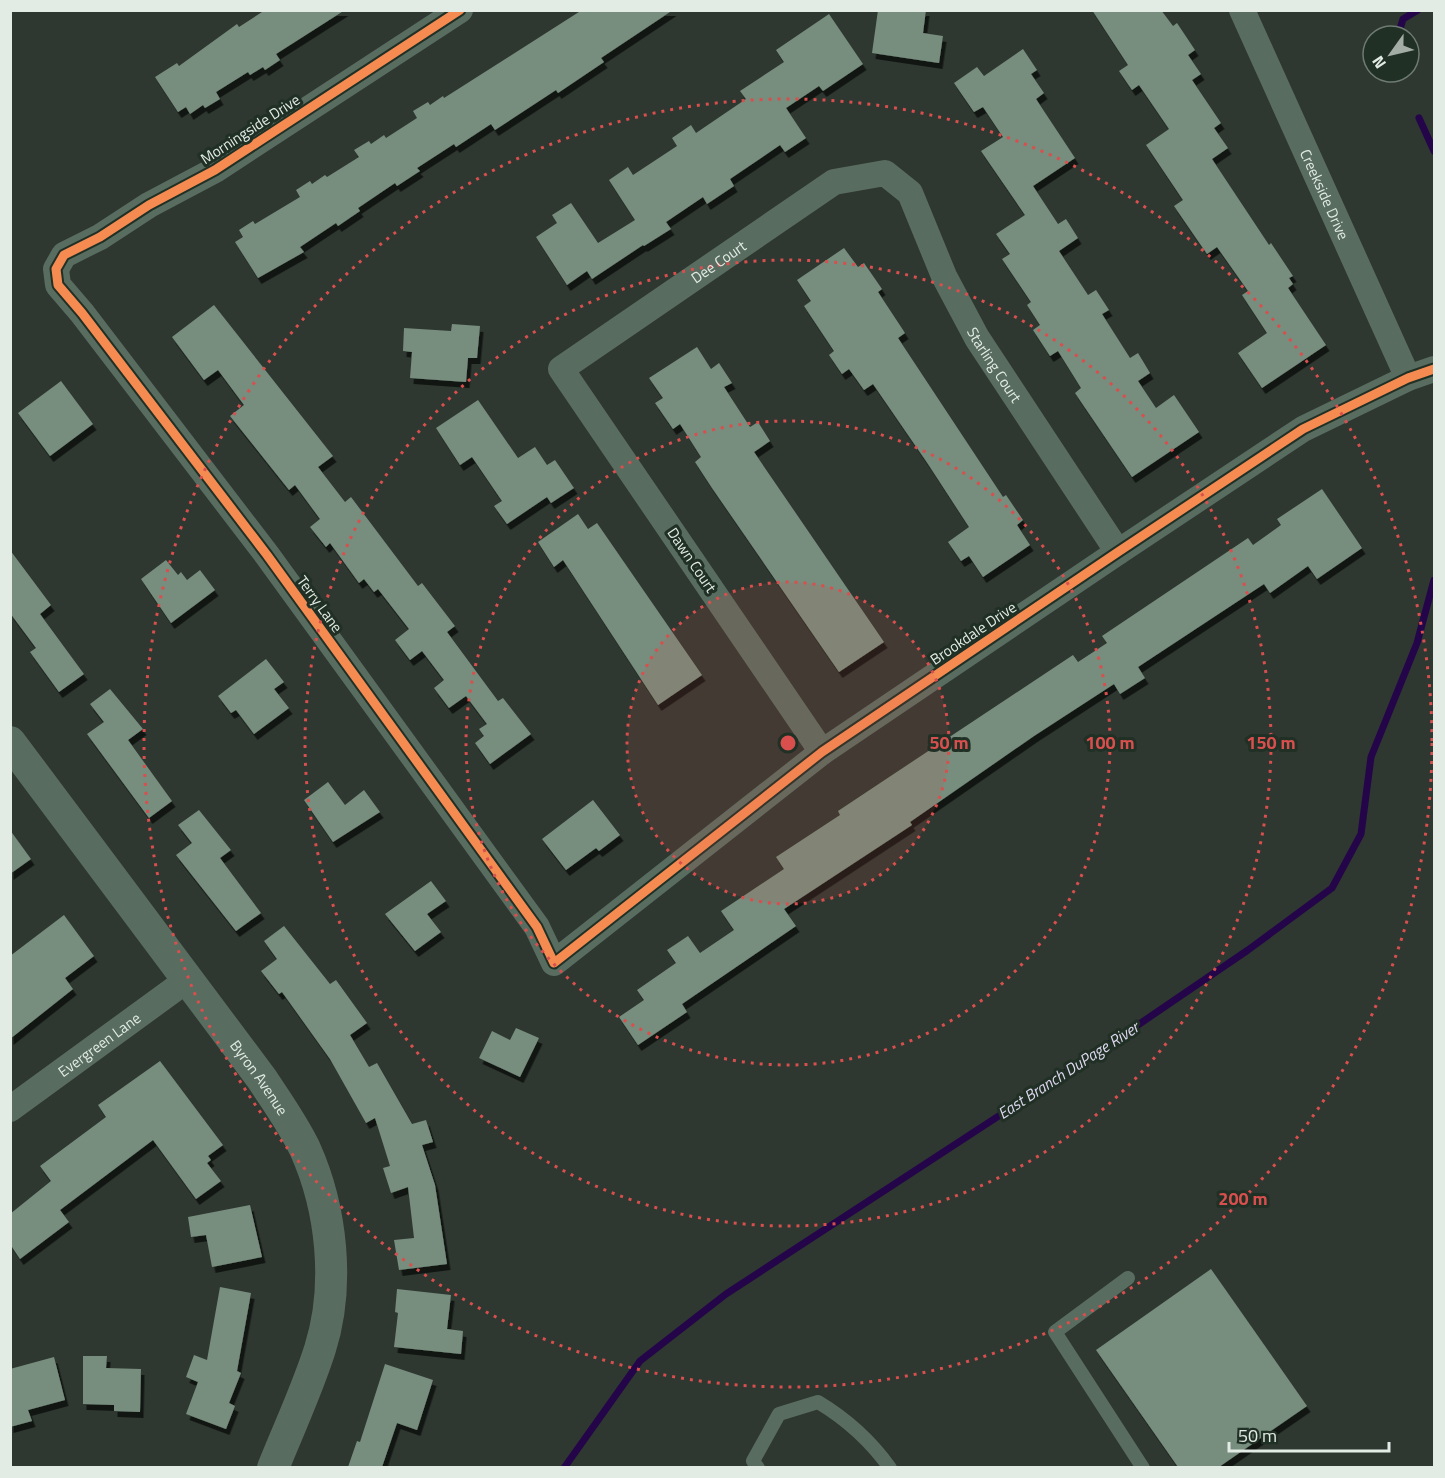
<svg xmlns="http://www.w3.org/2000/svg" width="1445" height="1478" font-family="'Titillium Web',sans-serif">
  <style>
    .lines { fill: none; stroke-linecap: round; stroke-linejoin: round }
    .stream { stroke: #250549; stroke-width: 7 }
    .building { fill: #778d7d; filter: url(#shadow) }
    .service { stroke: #596c60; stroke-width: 14 }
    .minor { stroke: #596c60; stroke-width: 26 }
    .tertiary { stroke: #596c60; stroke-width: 32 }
    .cycleway-casing { stroke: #203025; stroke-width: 13 }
    .cycleway { stroke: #f68b52; stroke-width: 9 }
    .ring { fill: none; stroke: #d84f4e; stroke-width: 3; stroke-dasharray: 3 6 }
    .labels { text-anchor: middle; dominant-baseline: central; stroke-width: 6; stroke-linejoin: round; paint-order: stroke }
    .street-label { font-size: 15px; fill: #e2ece5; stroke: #203025 }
    .water-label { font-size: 16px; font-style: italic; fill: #ded8ef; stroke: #203025 }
    .centre { fill: #d84f4e; stroke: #203025; stroke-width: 3 }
    .ring-label { font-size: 18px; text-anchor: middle; font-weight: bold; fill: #d84f4e; stroke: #203025; stroke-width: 6; stroke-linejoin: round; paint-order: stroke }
  </style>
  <defs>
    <filter id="shadow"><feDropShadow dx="3.5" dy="6" stdDeviation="0" flood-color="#0009"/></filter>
  </defs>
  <rect width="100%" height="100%" fill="#2e3730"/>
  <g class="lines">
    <g class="stream">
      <polyline points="1398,36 1403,19 1418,10"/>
      <polyline points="1419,118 1434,151"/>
      <polyline points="564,1468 640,1361 726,1294 1132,1029 1248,950 1332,888 1361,834 1371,757 1417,643 1434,580"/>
    </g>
  </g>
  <g class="building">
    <polygon points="265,10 345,10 276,54 280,60 265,70 263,67 250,75 248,72 216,92 220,99 205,108 203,105 190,114 186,107 178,112 155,77 177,63 179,66 237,24 239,27"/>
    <polygon points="582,10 673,10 601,58 604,62 558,93 556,90 495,130 491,124 456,147 454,144 417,168 420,171 397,186 395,183 358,208 360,211 338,226 336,223 300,247 304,252 258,278 235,242 243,237 239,230 253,221 255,224 300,197 296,190 310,181 312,184 325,175 327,177 359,157 354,150 369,141 371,144 384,135 386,138 417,118 413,111 428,102 430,105 443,96 444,98"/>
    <polygon points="878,10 926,10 923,33 943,36 939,63 872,53"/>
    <polygon points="1092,10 1161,10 1173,26 1177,23 1195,50 1188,55 1201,74 1192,80 1221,123 1214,128 1228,148 1212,159 1269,245 1271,243 1293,276 1289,278 1293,284 1288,288 1326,345 1262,388 1238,353 1267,333 1242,295 1248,291 1217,247 1207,254 1174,206 1183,200 1146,145 1169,129 1139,85 1132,90 1119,71 1128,65"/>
    <polygon points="829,14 863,64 823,91 819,86 786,108 806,138 785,152 780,145 730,179 734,186 707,204 703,197 666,222 671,229 644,246 643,245 592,279 587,271 567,285 536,237 557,223 552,215 571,203 598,243 635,220 609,180 628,167 633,175 677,146 672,138 691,125 696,133 746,99 740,91 784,62 776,50"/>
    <polygon points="1023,49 1037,70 1031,74 1044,93 1036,99 1075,158 1033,186 1058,224 1066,219 1078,238 1059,251 1088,295 1096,290 1109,310 1102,314 1130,358 1138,353 1150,373 1138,381 1156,408 1174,395 1199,432 1132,477 1075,393 1081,388 1058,351 1050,356 1033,330 1040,325 1027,305 1031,302 1002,259 1010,254 996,234 1025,215 981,151 1003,137 983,107 974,112 954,83 977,67 984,76"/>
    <polygon points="844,248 858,267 864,263 882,289 878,292 905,333 898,338 1003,497 1006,495 1023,520 1017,525 1030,545 983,577 969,556 961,561 948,542 969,527 928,464 873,384 864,390 849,369 842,374 829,355 834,351 804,306 811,301 797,280"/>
    <polygon points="214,305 333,456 318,467 345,502 351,497 418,586 422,583 455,626 447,632 498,701 503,698 531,734 490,764 475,743 484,736 479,729 487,724 466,696 449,708 434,688 444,680 422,651 410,660 395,640 409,629 378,589 374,592 364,579 359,583 330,543 326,547 310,527 320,519 295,485 289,490 230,416 244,405 218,370 204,380 172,337"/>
    <polygon points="452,324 480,326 477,358 468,358 466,382 410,378 412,352 403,351 404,328 451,331"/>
    <polygon points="697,347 711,369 719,363 732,383 724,387 750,427 758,422 770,441 754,452 884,642 839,672 712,488 695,462 701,457 680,424 673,429 655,403 663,398 649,378"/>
    <polygon points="61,381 93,424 50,456 18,413"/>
    <polygon points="478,400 518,458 535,447 547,465 555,460 574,488 551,503 547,497 507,524 494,506 502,501 472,457 460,465 436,428"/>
    <polygon points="1322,489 1362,548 1317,579 1308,566 1270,593 1264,584 1138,667 1145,678 1120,694 1114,684 1034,736 910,822 912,825 784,909 796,926 682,1004 687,1012 638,1045 619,1017 644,1000 637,990 676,963 667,950 688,936 700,953 734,930 721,911 784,869 776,857 840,815 838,811 1073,655 1078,662 1107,643 1102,636 1248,538 1253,545 1281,525 1277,519"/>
    <polygon points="578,514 588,529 597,523 702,675 658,705 563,560 554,567 538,542"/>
    <polygon points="10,550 51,605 40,614 84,674 59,692 30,652 36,648 10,613"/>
    <polygon points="166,560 178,575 181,572 187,580 200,570 215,590 171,623 141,579"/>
    <polygon points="266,659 284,682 274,689 289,708 254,734 236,710 231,713 218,696"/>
    <polygon points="110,689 143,729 128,740 172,801 149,818 87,734 104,722 90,704"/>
    <polygon points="328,782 345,805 364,790 380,812 333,842 304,800"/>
    <polygon points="593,800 620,835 599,851 596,848 566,870 542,839"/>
    <polygon points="199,810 231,850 220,858 261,913 236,931 176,855 192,843 178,825"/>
    <polygon points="10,830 31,859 10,874"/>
    <polygon points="431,881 446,901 427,914 441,932 415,951 385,914"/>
    <polygon points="64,915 94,956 65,978 73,989 10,1039 10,956"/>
    <polygon points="284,926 330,984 336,980 367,1023 350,1035 369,1067 377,1063 412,1124 426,1120 433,1142 422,1145 435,1185 447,1264 399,1270 394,1240 414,1238 408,1187 391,1193 383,1168 390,1166 375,1118 366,1123 330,1059 282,992 279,994 261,971 277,959 264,941"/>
    <polygon points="516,1028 539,1038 520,1077 479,1058 492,1031 510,1040"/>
    <polygon points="160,1061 223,1145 208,1156 211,1160 207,1163 221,1181 196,1199 153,1140 60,1210 69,1222 20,1259 10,1244 10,1214 51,1181 40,1166 106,1117 98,1105"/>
    <polygon points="250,1205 262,1257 212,1267 206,1235 191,1237 188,1217"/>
    <polygon points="1211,1269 1307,1406 1219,1467 1178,1467 1096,1350"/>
    <polygon points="220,1287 251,1293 237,1371 241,1373 229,1403 235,1406 226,1429 186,1414 198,1382 186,1377 194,1355 207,1360"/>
    <polygon points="397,1289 451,1295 447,1329 463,1331 461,1354 394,1347 398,1313 395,1312"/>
    <polygon points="83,1356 107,1356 106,1368 141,1369 140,1412 114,1411 114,1405 83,1404"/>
    <polygon points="54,1357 65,1400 28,1410 32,1421 10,1427 10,1369"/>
    <polygon points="385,1364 433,1380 417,1430 397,1423 382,1467 348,1467 357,1441 360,1442"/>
  </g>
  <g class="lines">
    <g class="service">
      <polyline points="1128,1278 1055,1332 1143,1468"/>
      <path d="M758 1468 753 1461 779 1414 818 1402C848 1420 870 1440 890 1468"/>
    </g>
    <g class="minor">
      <polyline points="460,10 215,170 149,205 100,237 64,255 56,269 58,285 82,313 267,555 537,927 554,963 822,752 1118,552 1303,429 1408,378 1434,369"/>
      <path id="s1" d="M1242 10 1408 378"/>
      <path id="s2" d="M822 752 561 369 834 182 885 173 910 193 944 276 977 338 1118 552"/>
      <path id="s3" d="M10 1109 187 980"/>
    </g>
    <path class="tertiary" id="s4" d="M10 742 262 1079C277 1102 293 1124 305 1149 332 1209 340 1286 320 1349 307 1390 289 1428 273 1468"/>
    <defs>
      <polyline id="cycleway" points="460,10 215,170 149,205 100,237 64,255 56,269 58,285 82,313 267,555 537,927 554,963 822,752 1118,552 1303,429 1408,378 1434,369"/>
    </defs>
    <use href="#cycleway" class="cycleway-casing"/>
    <use href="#cycleway" class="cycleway"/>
  </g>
  <circle cx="788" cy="743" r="161" fill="#d84f4e" fill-opacity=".12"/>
  <g class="ring">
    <circle cx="788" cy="743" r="161"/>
    <circle cx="788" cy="743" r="322"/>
    <circle cx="788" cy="743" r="483"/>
    <circle cx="788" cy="743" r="644"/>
  </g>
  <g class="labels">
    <g class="street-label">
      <text transform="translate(250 129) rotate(-33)">Morningside Drive</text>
      <text stroke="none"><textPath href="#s1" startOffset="202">Creekside Drive</textPath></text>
      <text stroke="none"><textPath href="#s2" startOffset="654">Dee Court</textPath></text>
      <text stroke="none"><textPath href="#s2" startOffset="1070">Starling Court</textPath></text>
      <text transform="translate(692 560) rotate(56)">Dawn Court</text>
      <text transform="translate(320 604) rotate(54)">Terry Lane</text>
      <text transform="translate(973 633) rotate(-34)">Brookdale Drive</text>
      <text stroke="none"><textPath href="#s3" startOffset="110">Evergreen Lane</textPath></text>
      <text stroke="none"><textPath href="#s4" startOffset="418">Byron Avenue</textPath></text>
    </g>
    <g class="water-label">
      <text transform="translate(1068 1070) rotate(-33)">East Branch DuPage River</text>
    </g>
  </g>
  <circle cx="788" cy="743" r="9" class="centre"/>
  <g class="ring-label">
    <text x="949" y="749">50 m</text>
    <text x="1110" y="749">100 m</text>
    <text x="1271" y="749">150 m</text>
    <text x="1243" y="1205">200 m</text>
  </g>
  <rect width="1445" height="1478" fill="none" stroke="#e2ece5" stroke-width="24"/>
  <g transform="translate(1391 54) rotate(236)"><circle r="28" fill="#203025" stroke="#6e7b72" stroke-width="1.5"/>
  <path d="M0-4.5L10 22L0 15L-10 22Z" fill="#a3ada6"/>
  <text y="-9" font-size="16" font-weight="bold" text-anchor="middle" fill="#e2ece5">N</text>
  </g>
  <path d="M1229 1442v9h160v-9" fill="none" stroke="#e2ece5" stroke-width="3"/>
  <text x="1238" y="1442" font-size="18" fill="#e2ece5" stroke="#203025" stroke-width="4.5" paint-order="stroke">50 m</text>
</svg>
